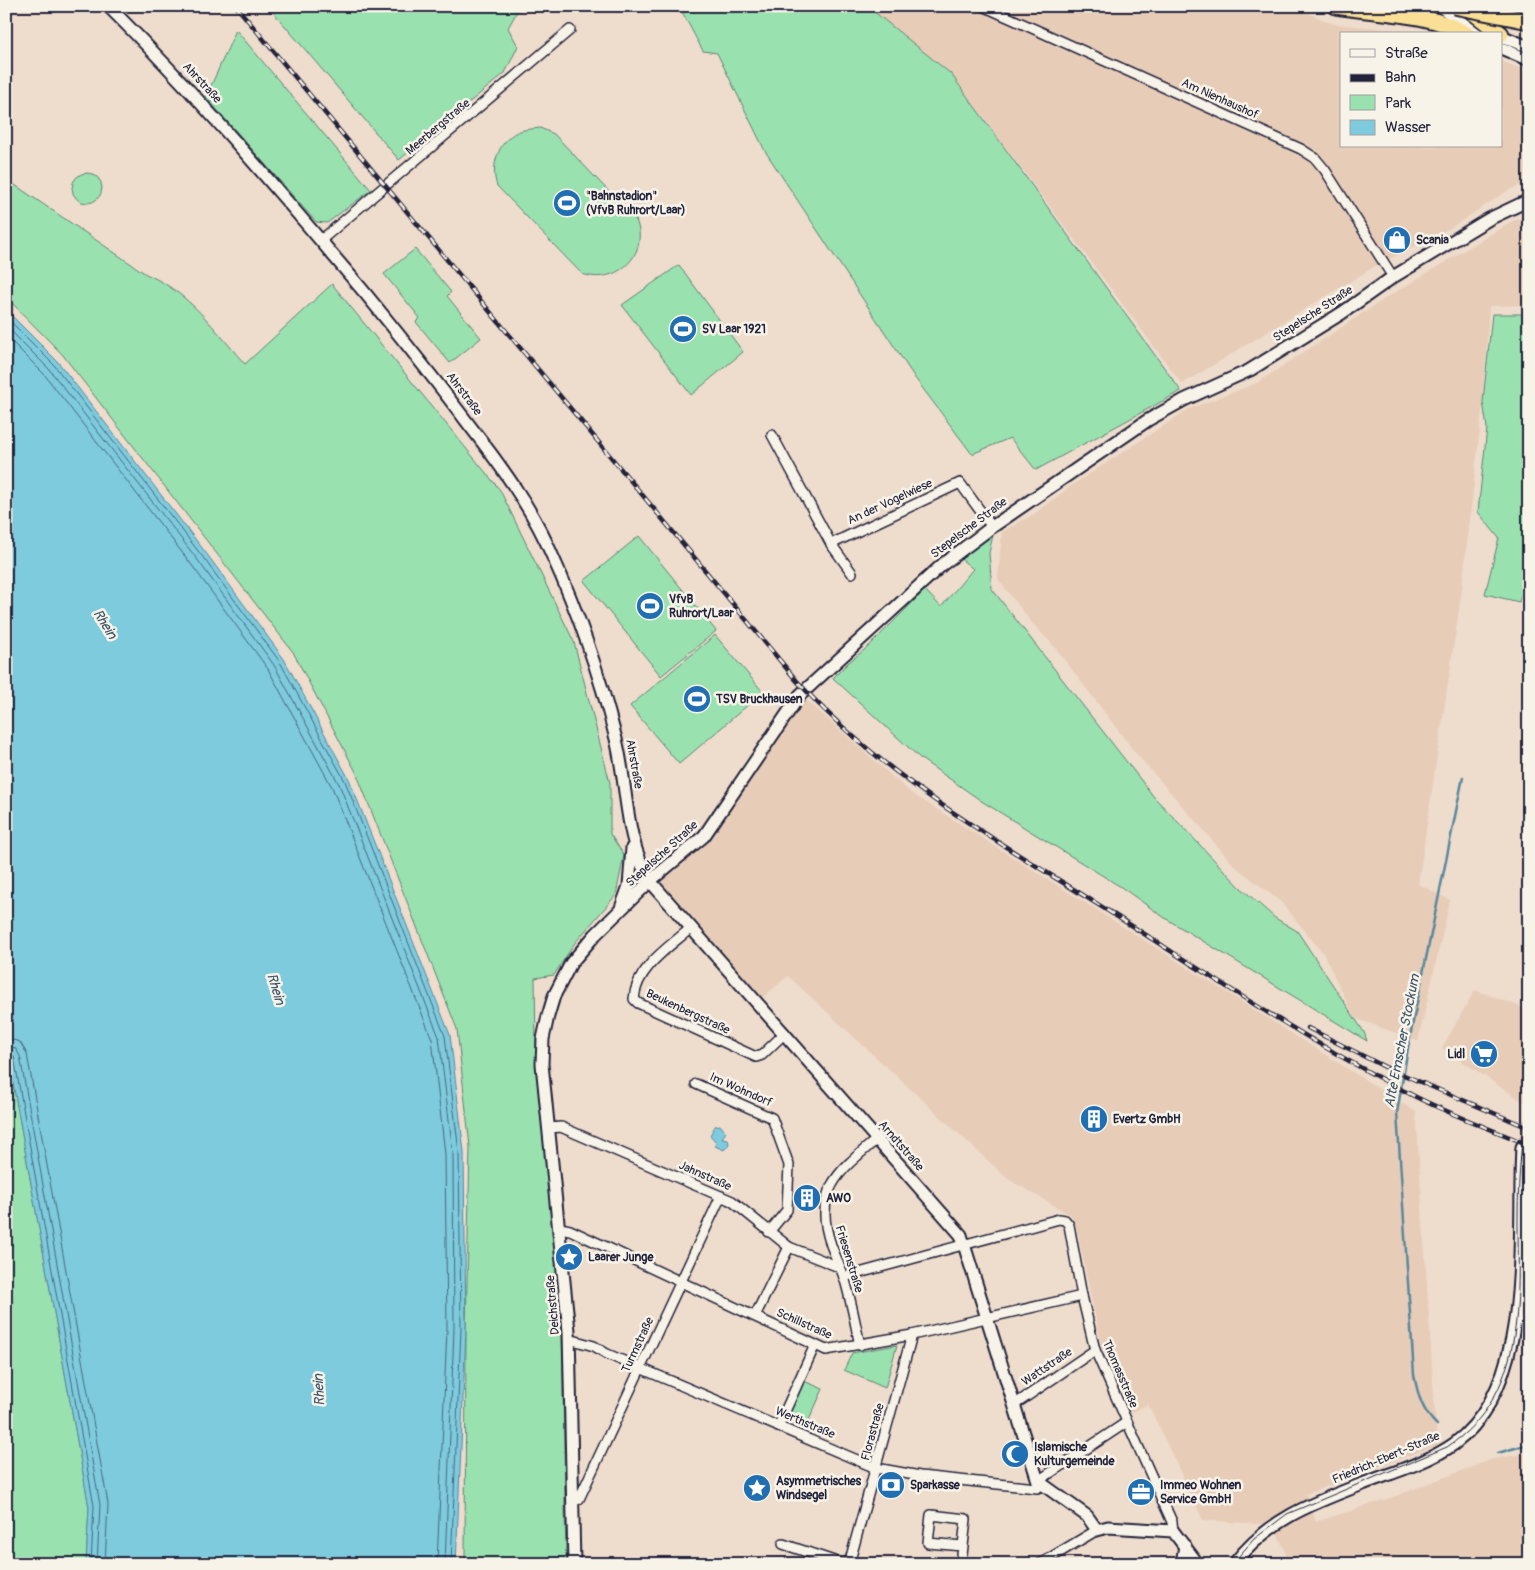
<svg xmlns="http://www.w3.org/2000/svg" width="1535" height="1570" font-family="Pangolin,sans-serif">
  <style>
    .built { fill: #e7ccb8 }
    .green { fill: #99e1af; stroke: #5e8275 }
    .water { fill: #7ecbde; stroke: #59879d }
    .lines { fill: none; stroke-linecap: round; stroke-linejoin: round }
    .shore { stroke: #47667c; stroke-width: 1 }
    .stream { stroke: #59879d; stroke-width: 2.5 }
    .secondary-tunnel { stroke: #c5b7af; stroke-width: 11; stroke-dasharray: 11 5.5; stroke-linecap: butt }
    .street-casing { stroke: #22223b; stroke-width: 12 }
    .secondary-casing { stroke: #22223b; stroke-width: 15 }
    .highway-casing { stroke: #22223b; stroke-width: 19 }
    .street { stroke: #f7f3e8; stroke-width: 9 }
    .secondary { stroke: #f7f3e8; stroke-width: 11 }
    .highway { stroke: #fadf96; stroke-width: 15 }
    .tram { stroke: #22223b; stroke-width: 1 }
    .rail-casing { stroke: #22223b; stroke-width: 4.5 }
    .rail { stroke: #f7f3e8; stroke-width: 2.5; stroke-dasharray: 8; stroke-linecap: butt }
    .highway-bridge-casing { stroke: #22223b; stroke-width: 19; stroke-linecap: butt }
    .highway-bridge { stroke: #fadf96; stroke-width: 15 }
    .labels { text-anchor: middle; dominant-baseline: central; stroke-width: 5; stroke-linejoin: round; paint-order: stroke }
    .street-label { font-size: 12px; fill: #22223b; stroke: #f7f3e8 }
    .poi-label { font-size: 12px; font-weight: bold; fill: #22223b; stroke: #f7f3e8; text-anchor: start }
    .water-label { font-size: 14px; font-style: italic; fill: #3e556c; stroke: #f7f3e8 }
  </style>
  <rect width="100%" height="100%" fill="#eedccc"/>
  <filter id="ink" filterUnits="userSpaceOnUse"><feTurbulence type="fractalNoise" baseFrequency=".02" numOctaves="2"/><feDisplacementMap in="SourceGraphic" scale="10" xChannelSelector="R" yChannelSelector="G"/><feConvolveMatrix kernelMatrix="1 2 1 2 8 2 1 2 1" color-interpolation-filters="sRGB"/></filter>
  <g filter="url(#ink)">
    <g class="built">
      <polygon points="867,6 1292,6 1333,24 1429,33 1341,34 1341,146 1501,146 1501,61 1529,72 1529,182 1507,191 1452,227 1377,265 1182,384 951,74"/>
      <polygon points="1529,213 1529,305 1489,306 1483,402 1461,596 1418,884 1450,900 1418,1041 1355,1018 1323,953 1281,902 1235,866 1134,751 1054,646 1032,623 998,579 1002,532 1034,514 1071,486 1189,409 1257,383 1386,298 1509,223"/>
      <polygon points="805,699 911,793 1416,1112 1437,1445 1306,1494 1316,1522 1393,1497 1493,1459 1529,1453 1529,1564 1285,1564 1286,1553 1274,1525 1203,1520 1148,1404 1131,1413 1102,1348 1076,1225 1071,1215 1008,1179 788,976 762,998 659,881 708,840"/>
      <polygon points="1475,990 1529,1010 1528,1105 1442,1048"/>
    </g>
    <g class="green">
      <polygon points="268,6 520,6 508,28 518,46 505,73 399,160"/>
      <polygon points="679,6 867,6 951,74 1181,391 1036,470 1010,438 972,454 915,378 765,151 717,53 703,51"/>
      <polygon points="236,30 371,190 327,223 316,222 206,97"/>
      <path d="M540 128 554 134 636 220C650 254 617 286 582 274L497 186C490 166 498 142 517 132 524 129 533 129 540 128Z"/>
      <circle cx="87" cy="188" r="15"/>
      <path d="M6 179 146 274C190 293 214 329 245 364L332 284 500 490 574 642 610 783V834L624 855 616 895 574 944 554 975 535 978 536 1051 562 1329 566 1564H465L466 1329 470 1147 457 1029 356 772 293 652 62 354 6 297Z"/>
      <polygon points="415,249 451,292 447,296 481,338 450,363 416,322 420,318 384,274"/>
      <polygon points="679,265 743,352 691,395 622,305"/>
      <polygon points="1492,314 1529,314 1529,569 1519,602 1485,594 1499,538 1478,512 1487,428 1483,402"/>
      <polygon points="993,535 989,553 992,589 1154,797 1240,887 1275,918 1297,931 1364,1032 1367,1041 1165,918 1121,887 983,802 921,759 833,678 849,662 868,647 925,590 941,607 973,569 961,559"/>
      <polygon points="639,536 716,631 661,676 584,581"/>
      <polygon points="715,635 763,692 679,764 630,706"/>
      <polygon points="6,1044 89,1507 86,1564 6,1564"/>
      <polygon points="897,1345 885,1388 844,1370 852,1353"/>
      <polygon points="804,1381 823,1389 805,1429 786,1420"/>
    </g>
    <g class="water">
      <polygon points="6,310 58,362 206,553 284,659 349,779 450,1035 464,1152 466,1329 456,1564 86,1564 89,1507 6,1044"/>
      <polygon points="720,1125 726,1132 722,1138 728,1139 729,1144 724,1150 715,1146 716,1142 710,1135 715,1126"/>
    </g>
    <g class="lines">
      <g class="shore">
        <polyline points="6,317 54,365 202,556 280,662 345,781 445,1036 459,1153 461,1329 451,1564"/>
        <polyline points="6,326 49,369 197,559 274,665 339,784 439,1037 453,1153 454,1329 445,1564"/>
        <polyline points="6,336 44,374 191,564 268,669 332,787 432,1039 445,1154 447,1329 437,1564"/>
        <polyline points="6,1038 20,1042 27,1054 108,1504 105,1564"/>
        <polyline points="6,1045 15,1048 20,1056 100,1505 97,1564"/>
        <polyline points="6,1052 11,1053 14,1057 94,1506 91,1564"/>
      </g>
      <g class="stream">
        <polyline points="1526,662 1529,655"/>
        <path d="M1437 1425C1422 1411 1418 1395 1414 1375L1397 1113 1409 1042 1463 777"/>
        <polyline points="1498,1453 1529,1444"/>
      </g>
      <polyline class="secondary-tunnel" points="1522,1147 1529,1121"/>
      <defs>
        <g id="street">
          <polyline points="983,6 1301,149 1315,158 1325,170 1393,277"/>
          <polyline points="321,240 570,30"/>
          <polyline points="772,435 831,544 852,573"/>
          <polyline points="831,544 960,483 992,527"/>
          <path d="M691 928C669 947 636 968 634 999L638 1003 756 1057 762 1055 785 1033"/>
          <polyline points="696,1084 772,1118 789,1165 787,1210 769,1232"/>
          <polyline points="550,1128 561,1127 732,1201 789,1247 839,1267"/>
          <polyline points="560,1228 570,1230 826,1350 912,1335 1082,1296"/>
          <polyline points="844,1277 1059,1219 1065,1220 1069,1225 1082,1296 1095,1350 1172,1522 1173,1531"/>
          <polyline points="755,1316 789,1247"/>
          <polyline points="1518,1320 1529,1322"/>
          <polyline points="569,1339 594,1346 607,1354 876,1468 920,1476 1037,1488 1042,1485"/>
          <path d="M860 1345C855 1323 851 1299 844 1277 840 1266 835 1256 831 1245 812 1191 839 1171 877 1139"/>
          <polyline points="1014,1405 1095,1350"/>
          <polyline points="778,1427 815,1345"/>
          <polyline points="1038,1481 1127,1422"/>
          <polyline points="574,1501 579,1499 721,1196"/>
          <polyline points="783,1544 843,1564"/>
          <polyline points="849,1564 912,1335"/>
          <polyline points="961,1564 966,1519 931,1515 928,1543 963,1546"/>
          <polyline points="1040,1564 1097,1530"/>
        </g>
        <g id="secondary">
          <path d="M108 6C200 97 282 195 365 293 401 337 436 381 470 426 501 466 532 508 552 555 579 614 600 676 616 739 628 787 624 838 650 881L961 1235 1038 1481 1087 1516 1097 1530 1108 1527 1173 1531 1198 1564"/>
          <polyline points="1440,6 1477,34"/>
          <polyline points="1501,36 1529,47"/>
          <polyline points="1501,48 1529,60"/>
          <polyline points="621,908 629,886 632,848"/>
          <polyline points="574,1564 569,1331 542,1064 543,1039 548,1016 554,996 571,963 595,935 650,881 704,836 800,695 943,564 992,527 1148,420 1184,400 1250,370 1342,313 1393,277 1489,219 1529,200"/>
          <polyline points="1185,1564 1183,1557 1185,1546"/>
          <path d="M1234 1564C1268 1520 1310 1504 1360 1485 1391 1473 1427 1463 1454 1444 1535 1384 1517 1241 1522 1147"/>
        </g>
        <g id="highway">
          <path d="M1336 6C1379 13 1428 12 1467 34"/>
          <polyline points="1465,6 1501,34"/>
        </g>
      </defs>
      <use href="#street" class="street-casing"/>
      <use href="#secondary" class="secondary-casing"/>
      <use href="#highway" class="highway-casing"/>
      <use href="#street" class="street"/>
      <use href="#secondary" class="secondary"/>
      <use href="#highway" class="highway"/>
      <path class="tram" d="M1232 1564 1254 1539 1287 1514 1447 1447C1527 1394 1518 1302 1518 1218 1518 1196 1519 1175 1521 1153L1524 1129 1529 1116"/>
      <defs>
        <g id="rail">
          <path d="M236 6 797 681C884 778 993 838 1102 907 1205 972 1307 1042 1416 1097 1452 1115 1491 1129 1529 1145"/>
          <polyline points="1308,1028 1385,1067 1529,1128"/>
        </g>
      </defs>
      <use href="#rail" class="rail-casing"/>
      <use href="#rail" class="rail"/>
      <defs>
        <polyline id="highway-bridge" points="1454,6 1529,21"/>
      </defs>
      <use href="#highway-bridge" class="highway-bridge-casing"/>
      <use href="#highway-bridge" class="highway-bridge"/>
    </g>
  </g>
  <defs>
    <symbol id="stadium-disc" viewBox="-11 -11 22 22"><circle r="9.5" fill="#1f6fb2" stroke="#f7f3e8"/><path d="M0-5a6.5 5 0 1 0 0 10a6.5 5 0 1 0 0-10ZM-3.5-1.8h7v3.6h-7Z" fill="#fff"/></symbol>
    <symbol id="shop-disc" viewBox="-11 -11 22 22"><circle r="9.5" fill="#1f6fb2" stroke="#f7f3e8"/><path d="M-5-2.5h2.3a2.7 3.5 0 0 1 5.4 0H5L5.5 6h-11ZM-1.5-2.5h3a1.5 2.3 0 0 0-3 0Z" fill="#fff"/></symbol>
    <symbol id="supermarket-disc" viewBox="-11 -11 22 22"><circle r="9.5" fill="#1f6fb2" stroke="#f7f3e8"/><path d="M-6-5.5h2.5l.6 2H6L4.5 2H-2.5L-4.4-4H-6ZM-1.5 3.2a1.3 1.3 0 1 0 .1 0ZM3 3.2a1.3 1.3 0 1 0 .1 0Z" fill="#fff"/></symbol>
    <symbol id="building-disc" viewBox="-11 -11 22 22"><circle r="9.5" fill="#1f6fb2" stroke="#f7f3e8"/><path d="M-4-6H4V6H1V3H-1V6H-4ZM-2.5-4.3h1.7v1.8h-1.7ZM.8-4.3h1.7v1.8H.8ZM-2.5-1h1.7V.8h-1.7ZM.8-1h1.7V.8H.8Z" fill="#fff"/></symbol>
    <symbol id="sight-disc" viewBox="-11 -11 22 22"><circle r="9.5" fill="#1f6fb2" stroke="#f7f3e8"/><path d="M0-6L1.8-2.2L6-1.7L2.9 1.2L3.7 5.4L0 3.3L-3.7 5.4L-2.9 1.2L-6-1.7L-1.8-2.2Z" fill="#fff"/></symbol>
    <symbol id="mosque-disc" viewBox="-11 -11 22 22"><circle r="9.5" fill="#1f6fb2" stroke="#f7f3e8"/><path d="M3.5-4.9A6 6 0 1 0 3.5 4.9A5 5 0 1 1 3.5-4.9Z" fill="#fff"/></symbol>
    <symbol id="bank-disc" viewBox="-11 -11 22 22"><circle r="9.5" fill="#1f6fb2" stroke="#f7f3e8"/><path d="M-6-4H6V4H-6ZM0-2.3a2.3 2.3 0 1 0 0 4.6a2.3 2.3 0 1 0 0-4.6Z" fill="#fff"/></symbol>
    <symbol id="office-disc" viewBox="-11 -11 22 22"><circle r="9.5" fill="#1f6fb2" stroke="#f7f3e8"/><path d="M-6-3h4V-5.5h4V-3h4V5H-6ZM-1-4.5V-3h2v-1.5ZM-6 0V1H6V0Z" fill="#fff"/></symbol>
  </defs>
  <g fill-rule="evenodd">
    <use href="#stadium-disc" x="551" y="187" width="32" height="32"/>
    <use href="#shop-disc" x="1381" y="224" width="32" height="32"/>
    <use href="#stadium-disc" x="667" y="313" width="32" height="32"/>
    <use href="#stadium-disc" x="634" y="590" width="32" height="32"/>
    <use href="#stadium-disc" x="681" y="683" width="32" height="32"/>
    <use href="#supermarket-disc" x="1468" y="1038" width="32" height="32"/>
    <use href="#building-disc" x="1078" y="1103" width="32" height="32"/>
    <use href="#building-disc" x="791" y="1182" width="32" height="32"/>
    <use href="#sight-disc" x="553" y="1241" width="32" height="32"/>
    <use href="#mosque-disc" x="999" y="1438" width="32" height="32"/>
    <use href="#bank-disc" x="875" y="1469" width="32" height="32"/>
    <use href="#sight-disc" x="741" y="1472" width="32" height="32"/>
    <use href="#office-disc" x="1125" y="1476" width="32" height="32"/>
  </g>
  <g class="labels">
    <g class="street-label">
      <text transform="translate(202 83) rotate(47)">Ahrstraße</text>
      <text transform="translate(1220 99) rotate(24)">Am Nienhaushof</text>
      <text transform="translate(438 127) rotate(-40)">Meerbergstraße</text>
      <text transform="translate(1313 314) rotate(-33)">Stepelsche Straße</text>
      <text transform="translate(464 394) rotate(53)">Ahrstraße</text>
      <text transform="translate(890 502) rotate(-25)">An der Vogelwiese</text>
      <text transform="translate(969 528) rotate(-37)">Stepelsche Straße</text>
      <text transform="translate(634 764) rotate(80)">Ahrstraße</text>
      <text transform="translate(662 854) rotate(-42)">Stepelsche Straße</text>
      <text transform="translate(688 1012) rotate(25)">Beukenbergstraße</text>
      <text transform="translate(741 1090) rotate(24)">Im Wohndorf</text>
      <text transform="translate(901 1146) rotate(49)">Arndtstraße</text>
      <text transform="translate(705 1176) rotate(24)">Jahnstraße</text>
      <text transform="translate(849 1259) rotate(73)">Friesenstraße</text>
      <text transform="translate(553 1305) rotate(-95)">Deichstraße</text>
      <text transform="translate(804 1324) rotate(24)">Schillstraße</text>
      <text transform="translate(638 1345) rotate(-65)">Turmstraße</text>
      <text transform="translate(1047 1367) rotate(-34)">Wattstraße</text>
      <text transform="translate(1120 1374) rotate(67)">Thomasstraße</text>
      <text transform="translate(805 1423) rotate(23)">Werthstraße</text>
      <text transform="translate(873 1432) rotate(-75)">Florastraße</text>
      <text transform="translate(1386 1458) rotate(-23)">Friedrich-Ebert-Straße</text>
    </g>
    <g class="poi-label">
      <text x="586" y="196">"Bahnstadion"<tspan x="586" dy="14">(VfvB Ruhrort/Laar)</tspan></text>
      <text x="1416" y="240">Scania</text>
      <text x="702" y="329">SV Laar 1921</text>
      <text x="669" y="599">VfvB<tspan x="669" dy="14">Ruhrort/Laar</tspan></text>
      <text x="716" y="699">TSV Bruckhausen</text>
      <text x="1465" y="1054" text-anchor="end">Lidl</text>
      <text x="1113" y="1119">Evertz GmbH</text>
      <text x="826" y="1198">AWO</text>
      <text x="588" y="1257">Laarer Junge</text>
      <text x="1034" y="1447">Islamische<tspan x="1034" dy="14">Kulturgemeinde</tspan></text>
      <text x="776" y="1481">Asymmetrisches<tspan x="776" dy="14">Windsegel</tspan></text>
      <text x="910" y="1485">Sparkasse</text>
      <text x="1160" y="1485">Immeo Wohnen<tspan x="1160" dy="14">Service GmbH</tspan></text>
    </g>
    <g class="water-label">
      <text transform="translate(105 624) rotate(58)">Rhein</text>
      <text transform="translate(276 989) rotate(73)">Rhein</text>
      <text transform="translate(1402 1041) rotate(-79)">Alte Emscher Stockum</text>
      <text transform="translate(319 1390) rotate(-93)">Rhein</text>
    </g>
  </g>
  <rect width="1535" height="1570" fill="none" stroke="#f7f3e8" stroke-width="25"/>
  <rect x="12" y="12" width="1510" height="1545" fill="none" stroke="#22223b" stroke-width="2" filter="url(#ink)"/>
  <rect x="1340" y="32" width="162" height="115" fill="#f7f3e8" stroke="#a29fa3"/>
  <rect x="1350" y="49" width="25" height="8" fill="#f7f3e8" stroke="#a29fa3"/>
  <text x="1385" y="58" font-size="15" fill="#22223b">Straße</text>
  <rect x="1350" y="74" width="25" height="8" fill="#22223b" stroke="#a29fa3"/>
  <text x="1385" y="82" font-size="15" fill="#22223b">Bahn</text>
  <rect x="1350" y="95" width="25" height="15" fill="#99e1af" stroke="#a29fa3"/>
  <text x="1385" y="108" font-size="15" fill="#22223b">Park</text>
  <rect x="1350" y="120" width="25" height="15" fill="#7ecbde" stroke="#a29fa3"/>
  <text x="1385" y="132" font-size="15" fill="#22223b">Wasser</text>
</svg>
